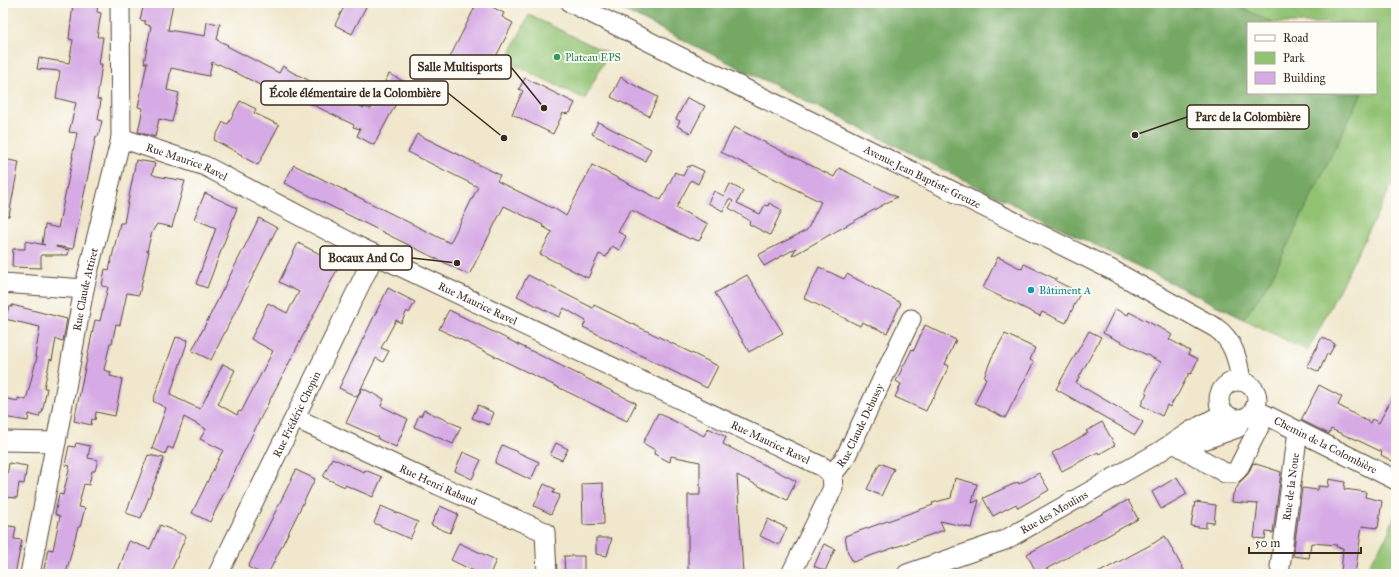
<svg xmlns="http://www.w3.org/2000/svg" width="1399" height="577" font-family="'IM FELL Great Primer',serif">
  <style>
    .green { fill: #91c272; stroke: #667648; fill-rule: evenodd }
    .forest { fill: #74a864; stroke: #586941 }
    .building { fill: #d6abe5 }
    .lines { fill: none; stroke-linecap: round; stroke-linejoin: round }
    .minor-casing { stroke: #564638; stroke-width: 21 }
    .minor { stroke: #fff; stroke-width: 19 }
    .leisure-dot { fill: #2e9e5b; stroke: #fdfcf7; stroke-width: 1.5 }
    .culture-dot { fill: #0f9aa8; stroke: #fdfcf7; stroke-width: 1.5 }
    .labels { text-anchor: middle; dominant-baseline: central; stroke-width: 3.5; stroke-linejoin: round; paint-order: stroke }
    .leisure-label { font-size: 11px; fill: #27864d; stroke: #fdfcf7; text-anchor: start }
    .street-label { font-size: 11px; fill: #3b2a1e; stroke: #fdfcf7 }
    .culture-label { font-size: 11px; fill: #0d838f; stroke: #fdfcf7; text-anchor: start }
    .leader { fill: none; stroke: #3b2a1e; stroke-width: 1.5 }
    .callout-dot { fill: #3b2a1e; stroke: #fdfcf7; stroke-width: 1.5 }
    .callout { fill: #fdfcf7; stroke: #3b2a1e; stroke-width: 1.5 }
    .callout-label { font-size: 12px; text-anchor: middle; font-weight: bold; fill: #3b2a1e }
  </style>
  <rect width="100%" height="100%" fill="#fdfcf7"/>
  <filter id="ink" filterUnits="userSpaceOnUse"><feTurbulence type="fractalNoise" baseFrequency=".025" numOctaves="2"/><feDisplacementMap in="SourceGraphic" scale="8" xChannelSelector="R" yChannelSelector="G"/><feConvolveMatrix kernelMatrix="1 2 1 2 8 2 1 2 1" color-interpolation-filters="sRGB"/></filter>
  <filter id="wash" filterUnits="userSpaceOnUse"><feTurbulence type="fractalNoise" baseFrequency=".012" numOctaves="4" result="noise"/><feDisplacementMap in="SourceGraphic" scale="16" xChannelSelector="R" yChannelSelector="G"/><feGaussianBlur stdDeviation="0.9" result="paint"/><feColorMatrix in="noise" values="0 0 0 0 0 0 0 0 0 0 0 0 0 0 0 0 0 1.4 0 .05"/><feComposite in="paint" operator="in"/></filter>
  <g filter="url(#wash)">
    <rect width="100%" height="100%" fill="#f0e7cc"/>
    <g class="green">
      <path d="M609 3H1396V177L1308 351ZM1248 23H1376V93H1248Z"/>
      <polygon points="529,15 608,53 585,99 506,61"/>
      <polygon points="1396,512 1396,565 1390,574 1363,574 1387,536"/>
    </g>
    <polygon class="forest" points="609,3 1232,3 1273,23 1248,23 1248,93 1362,93 1271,279 1244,319"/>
    <g id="blocks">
      <g class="building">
        <polygon points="73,3 98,3 97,12 101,13 97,37 103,37 99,64 102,64 97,99 101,100 98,120 102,121 98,137 96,136 73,249 56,246 56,247 69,250 68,255 41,255 41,268 12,267 13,249 25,249 25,241 45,245 42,244 45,225 58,228 73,157 72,157 77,133 69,132 76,103 56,98 60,71 37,69 39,58 69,63 73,40 69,39"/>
        <polygon points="144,3 173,3 168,30 205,36 207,22 220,24 217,40 228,45 227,46 279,73 283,66 290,71 364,108 365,107 371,109 389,74 407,83 374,145 357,136 360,129 353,127 354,125 279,88 277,92 273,89 272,91 219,64 218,65 212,62 209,76 171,68 167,90 179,93 172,122 159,119 155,137 148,135 138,132 143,108 138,107 147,63 144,63 151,26 145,24 145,21 140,20"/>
        <polygon points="346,3 368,3 352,34 335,25"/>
        <polygon points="477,3 484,3 504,13 502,17 513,23 487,74 450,57"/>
        <polygon points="621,77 630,83 658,97 649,116 611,97"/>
        <polygon points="525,78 575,103 570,113 569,112 568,114 566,113 565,114 563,113 553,134 512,114 523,91 519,89"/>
        <polygon points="687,98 705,106 691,133 677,126 680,121 676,119"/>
        <polygon points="240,101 256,109 254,113 279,125 258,165 241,156 242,155 214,140 223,122 228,124"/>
        <polygon points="598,122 651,149 645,161 592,134"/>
        <polygon points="734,127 834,177 839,168 897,197 792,256 796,248 764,266 758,255 807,230 821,202 721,152"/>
        <polygon points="417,134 500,175 497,181 552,208 552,207 566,216 592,165 661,200 675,172 683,176 688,166 690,167 691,165 704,171 698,184 691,180 676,208 708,224 699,241 691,238 690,239 631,210 618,232 626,236 619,250 612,246 606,257 599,254 588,278 540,254 552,232 542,226 543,225 504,206 469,275 284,183 294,165 450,243 478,187 408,152"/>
        <polygon points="3,159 19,162 9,216 3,216"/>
        <polygon points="136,160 155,163 152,174 156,176 185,181 172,227 157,224 152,232 147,251 149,251 139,295 127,293 120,325 116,324 112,343 110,343 104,370 111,372 110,376 122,379 115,416 96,412 95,420 92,419 91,425 74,421 95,320 100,321 108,287 102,286 105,269 109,270 120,223 124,223"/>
        <polygon points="730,184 743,191 737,203 760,214 765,205 768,206 769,203 782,210 770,235 749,224 750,221 729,208 733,201 729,199 723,211 708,203 714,191 724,196"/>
        <polygon points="205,193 237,208 207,288 196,284 216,228 194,219"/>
        <polygon points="259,218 277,228 211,360 192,351"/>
        <polygon points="298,243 340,264 259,421 210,522 192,513 223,450 200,439 206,429 184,417 173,449 168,447 165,454 152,448 166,408 153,401 176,337 188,340 170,395 200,409 223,364 235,370 218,404 237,415 239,411 241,412 273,351 251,339 260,320 268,303 287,313 299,292 279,282"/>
        <polygon points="998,257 1022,269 1024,264 1056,279 1056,281 1080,293 1066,323 1042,312 1040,316 983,288"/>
        <polygon points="819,267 844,279 847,274 901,303 887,333 862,322 860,326 804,298"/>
        <polygon points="528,275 593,308 594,305 718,366 707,388 583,327 586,321 564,308 559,317 517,296"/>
        <polygon points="747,275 783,333 749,352 715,293"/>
        <polygon points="388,288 415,302 409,313 407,311 401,323 396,320 381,348 389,351 383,362 376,358 357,397 339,388"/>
        <polygon points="12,305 67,319 63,341 56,339 52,360 50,359 44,388 47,388 42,413 40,413 39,417 29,414 28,421 3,417 3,398 18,401 18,398 26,400 37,357 35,356 40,327 5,319 9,307 12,307"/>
        <polygon points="1115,309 1128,315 1129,312 1166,331 1172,335 1169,339 1190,351 1188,354 1198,359 1191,374 1189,373 1177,396 1176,396 1170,407 1167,405 1162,416 1141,405 1147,393 1145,392 1161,362 1103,333"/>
        <polygon points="449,310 636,403 627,421 439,329"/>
        <polygon points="925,325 956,340 945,364 949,366 933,399 932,398 926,411 895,397 901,384 896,381 912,349 914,350"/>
        <polygon points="1089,331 1101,337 1076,383 1143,422 1135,435 1056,389"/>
        <polygon points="1005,334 1035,348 1030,360 1034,362 1005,418 975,403 986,378 984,377 992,357"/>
        <polygon points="1322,337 1335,344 1329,355 1327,354 1319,372 1307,366"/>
        <polygon points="1319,385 1342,397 1338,405 1370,423 1372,419 1379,423 1396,390 1396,463 1381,455 1382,452 1351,437 1351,438 1331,429 1329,434 1301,420"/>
        <polygon points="362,388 384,399 381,406 408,419 396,447 378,439 378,437 346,423"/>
        <polygon points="478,405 494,413 489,425 472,418"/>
        <polygon points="424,410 461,427 453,444 414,427 419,415 421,416"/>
        <polygon points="658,413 704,436 708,428 726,437 723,444 796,481 787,500 737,475 743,574 688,574 688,495 700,495 700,462 671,456 670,462 654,454 655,450 643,443"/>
        <polygon points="1102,422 1115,445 1099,454 1098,452 1062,471 1052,453 1088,433 1086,431"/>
        <polygon points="76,443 90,446 88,458 98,460 95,471 92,471 89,485 84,484 78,507 85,508 80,527 78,527 74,542 66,574 43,574 48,549 53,550 60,516 55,514 59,494 63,495 70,466 65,465 69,446 75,447"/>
        <polygon points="556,443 568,449 562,460 550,455"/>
        <polygon points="502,445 539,462 531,480 495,463"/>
        <polygon points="463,452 481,460 472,479 455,471"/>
        <polygon points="148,455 164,458 141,518 126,513"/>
        <polygon points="332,458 364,472 365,470 382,477 373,497 345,485 345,487 323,477"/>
        <polygon points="9,463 27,466 24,484 19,483 17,498 4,497"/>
        <polygon points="880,463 894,469 881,496 867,489"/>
        <polygon points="1253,463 1281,472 1273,533 1266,532 1265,539 1254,538 1258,504 1232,502 1233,494 1241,481 1248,474"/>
        <polygon points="296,470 315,479 268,574 262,574 248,567"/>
        <polygon points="1039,473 1049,490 1018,508 1016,504 993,516 983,498 1018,482 1019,484"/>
        <polygon points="1177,477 1187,494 1161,509 1152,492"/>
        <polygon points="955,478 977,484 972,503 979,500 972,528 940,521 944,530 853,562 848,553 845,536 933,505 932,503 951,498"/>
        <polygon points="1329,479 1345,482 1344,489 1366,492 1365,497 1382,501 1378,528 1362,526 1355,574 1341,574 1343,548 1336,547 1337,545 1311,543 1309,558 1293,556 1302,488 1318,490 1318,486 1328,487"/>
        <polygon points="603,483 604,524 583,525 582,484"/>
        <polygon points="544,484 555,489 553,493 560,495 551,514 534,506"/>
        <polygon points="1128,500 1138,519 1037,574 1027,554"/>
        <polygon points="1195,502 1216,505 1214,523 1206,522 1206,528 1191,526"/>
        <polygon points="381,506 418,522 410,539 374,523"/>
        <polygon points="440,506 458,514 450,533 431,525"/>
        <polygon points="768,519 787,528 779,545 760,536"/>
        <polygon points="3,525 16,527 14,539 22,540 15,574 3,574"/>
        <polygon points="160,525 186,536 170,574 117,574 129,541 150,549"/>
        <polygon points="1165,536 1186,574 1096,574 1154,543"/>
        <polygon points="596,538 612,538 607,556 596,554"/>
        <polygon points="459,543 496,560 490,574 480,574 451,560"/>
        <polygon points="824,544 835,549 825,571 814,566"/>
        <polygon points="564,556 584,556 584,574 565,574"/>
      </g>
    </g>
  </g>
  <g filter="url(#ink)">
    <use href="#blocks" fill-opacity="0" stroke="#564638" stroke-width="1"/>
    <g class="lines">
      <defs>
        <g id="minor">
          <path id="s1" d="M571 3 1112 270 1216 328C1234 341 1238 360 1241 381"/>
          <path id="s2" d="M121 138 205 166 357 246 823 467 832 475"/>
          <polyline points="3,283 84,289"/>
          <circle cx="1238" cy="400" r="19"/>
          <path id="s3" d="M1254 409 1396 480"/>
          <path id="s4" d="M295 418 438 485 545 532 547 574"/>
          <polyline points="1191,431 1203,440 1237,428 1240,419"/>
          <polyline points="3,441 56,442"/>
          <polyline points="1174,443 1225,473 1234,473 1238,469 1265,415"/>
          <path id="s5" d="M1280 567 1298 431"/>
          <path id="s6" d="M30 574 56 442 84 289 121 138 120 3"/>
          <path id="s7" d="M218 574 375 254"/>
          <path id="s8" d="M791 574 833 488 832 475 845 458 911 319"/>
          <path id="s9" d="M907 574 1005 540 1159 452 1191 431 1217 417 1226 414"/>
        </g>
      </defs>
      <use href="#minor" class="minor-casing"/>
      <use href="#minor" class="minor"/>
    </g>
  </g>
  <circle class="leisure-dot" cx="557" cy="57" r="4"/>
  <circle class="culture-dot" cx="1031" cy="290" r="4"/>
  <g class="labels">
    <g class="leisure-label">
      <text x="565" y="57">Plateau EPS</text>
    </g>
    <g class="street-label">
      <text stroke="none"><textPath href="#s2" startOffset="70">Rue Maurice Ravel</textPath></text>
      <text stroke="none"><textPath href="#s1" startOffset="392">Avenue Jean Baptiste Greuze</textPath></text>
      <text stroke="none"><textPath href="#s6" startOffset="290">Rue Claude Attiret</textPath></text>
      <text stroke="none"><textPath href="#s2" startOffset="394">Rue Maurice Ravel</textPath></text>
      <text stroke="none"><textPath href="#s7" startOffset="178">Rue Frédéric Chopin</textPath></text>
      <text stroke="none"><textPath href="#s8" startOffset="166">Rue Claude Debussy</textPath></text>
      <text stroke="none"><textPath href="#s2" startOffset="718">Rue Maurice Ravel</textPath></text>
      <text stroke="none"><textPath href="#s3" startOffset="80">Chemin de la Colombière</textPath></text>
      <text stroke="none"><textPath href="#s4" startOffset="158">Rue Henri Rabaud</textPath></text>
      <text stroke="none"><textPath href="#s5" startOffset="81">Rue de la Noue</textPath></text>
      <text stroke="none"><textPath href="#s9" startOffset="160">Rue des Moulins</textPath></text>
    </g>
    <g class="culture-label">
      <text x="1039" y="290">Bâtiment A</text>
    </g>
  </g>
  <path class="leader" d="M544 108L511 67M504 138L448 93M1135 135L1187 117M457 263L412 258"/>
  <g class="callout-dot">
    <circle cx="544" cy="108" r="4"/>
    <circle cx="504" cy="138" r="4"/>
    <circle cx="1135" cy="135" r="4"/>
    <circle cx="457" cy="263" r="4"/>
  </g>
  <g class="callout">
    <rect x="410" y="55" width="101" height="24" rx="4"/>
    <rect x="261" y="81" width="187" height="24" rx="4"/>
    <rect x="1187" y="105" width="122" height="24" rx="4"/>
    <rect x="320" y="246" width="92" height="24" rx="4"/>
  </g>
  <g class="callout-label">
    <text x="460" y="71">Salle Multisports</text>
    <text x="355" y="97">École élémentaire de la Colombière</text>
    <text x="1248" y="121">Parc de la Colombière</text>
    <text x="366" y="262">Bocaux And Co</text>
  </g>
  <rect width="1399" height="577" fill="none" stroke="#fdfcf7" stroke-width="16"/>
  <rect x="1247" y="22" width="130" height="72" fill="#fdfcf7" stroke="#afa8a0"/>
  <rect x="1255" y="35" width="20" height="6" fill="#ffffff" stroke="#afa8a0"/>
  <text x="1283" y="42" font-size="12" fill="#3b2a1e">Road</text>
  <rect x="1255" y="52" width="20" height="12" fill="#91c272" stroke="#afa8a0"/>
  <text x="1283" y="62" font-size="12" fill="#3b2a1e">Park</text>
  <rect x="1255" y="72" width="20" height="12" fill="#d6abe5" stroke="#afa8a0"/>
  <text x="1283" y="82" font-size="12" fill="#3b2a1e">Building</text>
  <path d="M1249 547v6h112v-6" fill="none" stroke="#3b2a1e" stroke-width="2"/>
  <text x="1255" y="547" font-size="12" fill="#3b2a1e" stroke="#fdfcf7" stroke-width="3" paint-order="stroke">50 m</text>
</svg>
